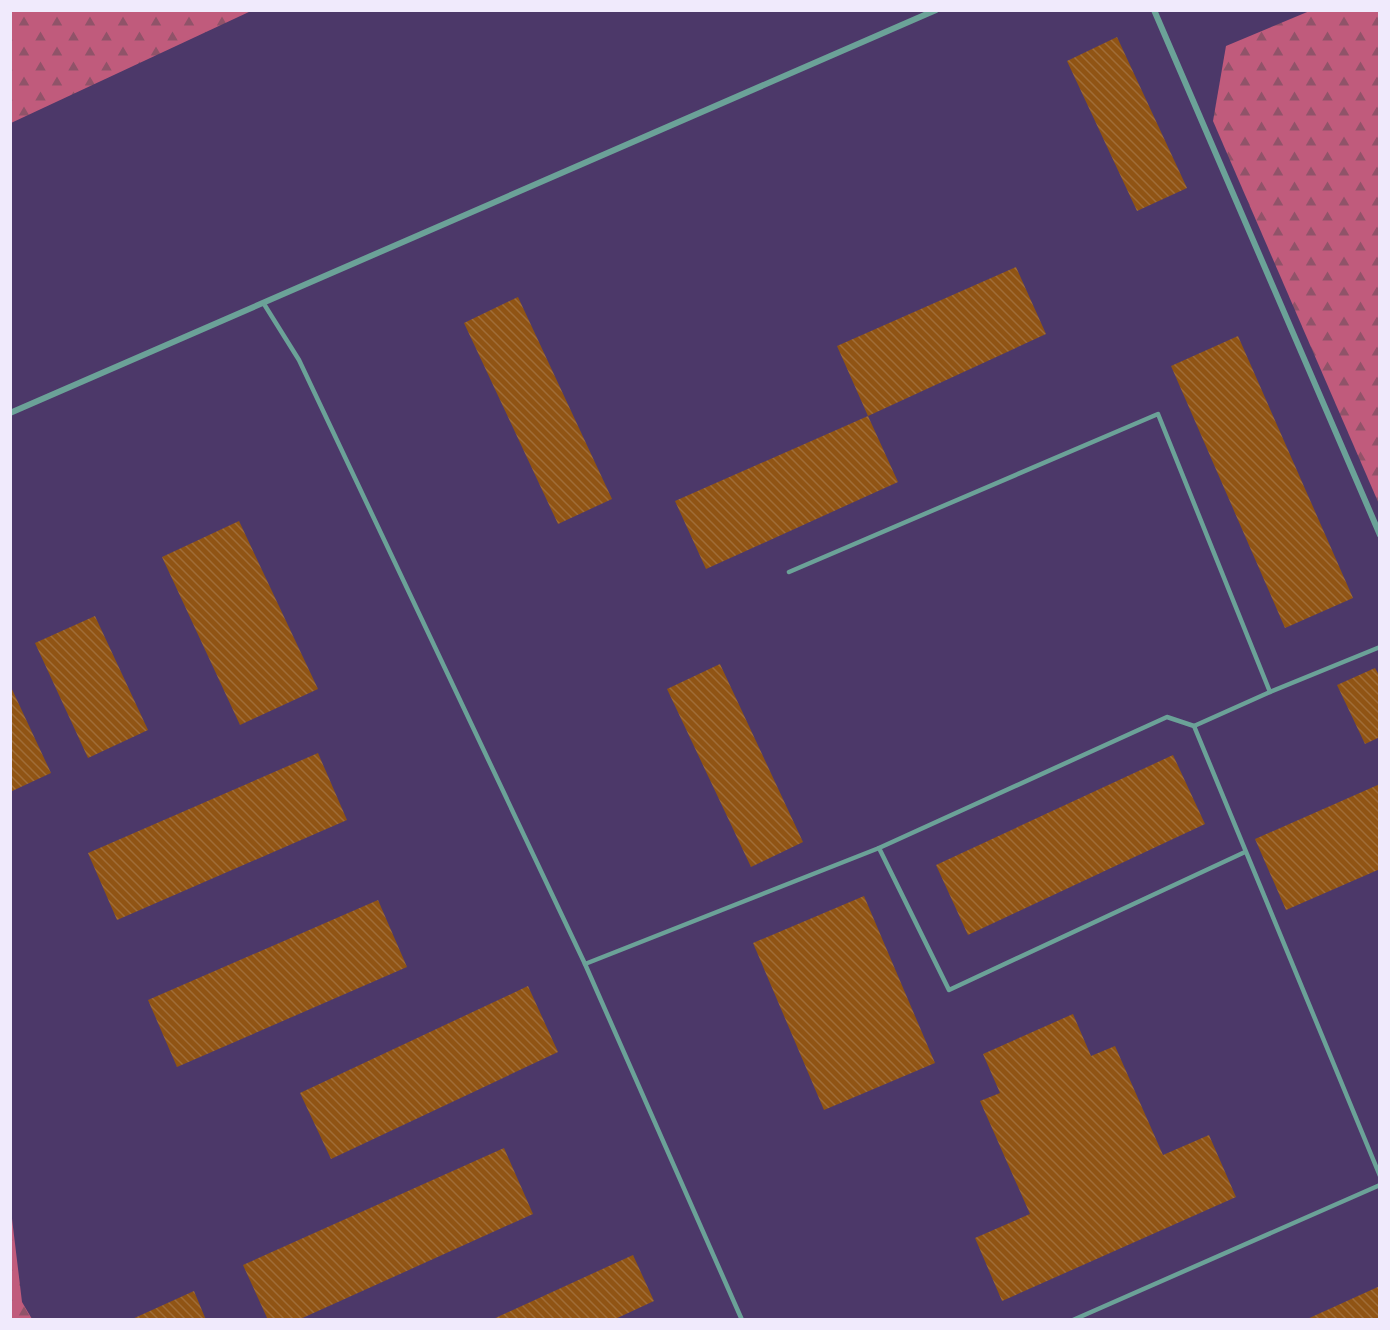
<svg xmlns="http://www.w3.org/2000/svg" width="1390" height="1330" font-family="Roboto,sans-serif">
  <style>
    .forest { fill: url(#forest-firs) }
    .building { fill: url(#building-back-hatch) }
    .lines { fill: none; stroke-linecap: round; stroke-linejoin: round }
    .lane { stroke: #6ba298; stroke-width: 4.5 }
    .street { stroke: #6ba298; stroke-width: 6 }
  </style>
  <defs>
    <pattern id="forest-firs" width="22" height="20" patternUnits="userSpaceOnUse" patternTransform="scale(1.5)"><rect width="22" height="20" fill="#c05b7c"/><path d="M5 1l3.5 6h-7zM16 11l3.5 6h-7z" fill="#905369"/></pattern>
    <pattern id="building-back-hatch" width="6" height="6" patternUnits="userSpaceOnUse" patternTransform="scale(1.5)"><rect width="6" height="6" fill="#905414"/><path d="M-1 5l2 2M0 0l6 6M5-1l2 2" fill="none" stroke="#a06d37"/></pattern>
  </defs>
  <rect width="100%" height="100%" fill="#4c3869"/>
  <g class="forest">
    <polygon points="11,10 251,10 251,11 11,123"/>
    <polygon points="1312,10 1379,11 1379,504 1213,121 1226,46"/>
    <polygon points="10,1202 22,1302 32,1319 11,1319"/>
  </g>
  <g class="building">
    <polygon points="1117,37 1187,188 1137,211 1067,61"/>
    <polygon points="1016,267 1046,334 868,416 898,482 706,569 675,501 868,416 837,346"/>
    <polygon points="518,297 612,499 558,524 464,323"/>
    <polygon points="1238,336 1353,598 1285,628 1171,366"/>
    <polygon points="239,521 318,689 240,725 162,557"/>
    <polygon points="95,616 148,730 88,758 35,643"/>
    <polygon points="720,664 803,842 751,867 667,689"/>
    <polygon points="1375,668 1380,677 1380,737 1365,744 1337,685"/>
    <polygon points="10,685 51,773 10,792"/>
    <polygon points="318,753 347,820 117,920 88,853"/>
    <polygon points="1173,755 1205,824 968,935 936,865"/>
    <polygon points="1380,784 1380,869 1286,910 1255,839"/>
    <polygon points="864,896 935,1063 824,1110 753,943"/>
    <polygon points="378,900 407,967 177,1067 148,1000"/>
    <polygon points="528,986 558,1052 331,1159 300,1093"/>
    <polygon points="1073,1014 1091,1056 1115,1046 1163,1155 1209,1135 1236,1197 1002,1301 975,1238 1030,1214 980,1101 1000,1093 983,1054"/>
    <polygon points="504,1148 533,1214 298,1320 268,1320 243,1265"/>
    <polygon points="633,1255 654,1301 613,1320 491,1320"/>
    <polygon points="1380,1286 1380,1320 1305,1320"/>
    <polygon points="194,1291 206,1320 130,1320"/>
  </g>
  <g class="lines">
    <g class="lane">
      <polyline points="264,304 299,360 585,964 742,1320"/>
      <polyline points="789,572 1158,414 1270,692 1194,726 1380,1176"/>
      <polyline points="1270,692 1380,647"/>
      <polyline points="1194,726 1167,717 879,848 949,990 1245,852"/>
      <polyline points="585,964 879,848"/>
      <polyline points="1073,1320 1380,1185"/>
    </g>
    <g class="street">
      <polyline points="1154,10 1380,535"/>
      <polyline points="10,413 936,10"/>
    </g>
  </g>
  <rect width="1390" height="1330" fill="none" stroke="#f0eafc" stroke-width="24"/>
</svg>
